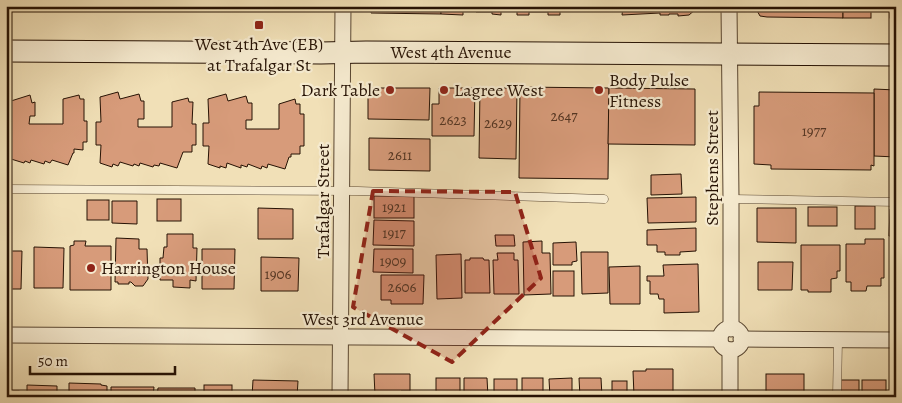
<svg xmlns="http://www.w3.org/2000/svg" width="902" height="403" font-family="Alegreya,serif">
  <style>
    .building { fill: #d79b7a; stroke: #261204 }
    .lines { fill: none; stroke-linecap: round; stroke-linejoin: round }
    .lane-casing { stroke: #594631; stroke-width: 9 }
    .street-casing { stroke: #594631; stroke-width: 17 }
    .secondary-casing { stroke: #261204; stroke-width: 23 }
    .lane { stroke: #f6ebd0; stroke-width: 8 }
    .street { stroke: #f6ebd0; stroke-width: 15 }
    .secondary { stroke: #f6ebd0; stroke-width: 21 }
    .marked { fill: #8f2418; fill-opacity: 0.2; stroke: #8f2418; stroke-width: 4; stroke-dasharray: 10 6; stroke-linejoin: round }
    .poi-dot { fill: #8f2418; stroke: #f6ebd0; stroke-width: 2 }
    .labels { text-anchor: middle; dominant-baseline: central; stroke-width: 4.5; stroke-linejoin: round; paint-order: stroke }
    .number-label { font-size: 15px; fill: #523422 }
    .poi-label { font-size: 18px; fill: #261204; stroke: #f6ebd0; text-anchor: start }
    .street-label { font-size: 18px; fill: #261204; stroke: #f6ebd0 }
  </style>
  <rect width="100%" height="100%" fill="#f1e0b7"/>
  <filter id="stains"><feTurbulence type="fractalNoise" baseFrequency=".004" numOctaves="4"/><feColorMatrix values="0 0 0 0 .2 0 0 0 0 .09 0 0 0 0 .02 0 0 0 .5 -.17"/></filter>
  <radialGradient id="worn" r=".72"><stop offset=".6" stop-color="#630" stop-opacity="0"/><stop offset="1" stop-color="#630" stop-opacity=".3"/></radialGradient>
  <g class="building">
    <polygon points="372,6 441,6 441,14 371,13"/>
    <polygon points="441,6 463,6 463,15 441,14"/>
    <polygon points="476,6 696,6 696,9 689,15 678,16 678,14 669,14 669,15 660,15 660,13 622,15 623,7 560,7 560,15 548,15 548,12 529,12 529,15 517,15 517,7 501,7 501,15 492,14 492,12 476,12"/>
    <polygon points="843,6 843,18 767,17 760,16 755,7"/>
    <rect x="843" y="6" width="28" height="12"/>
    <rect x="890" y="6" width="6" height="12"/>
    <polygon points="520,87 609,88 608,179 519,178"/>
    <polygon points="368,88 430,88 429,120 368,119"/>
    <polygon points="439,88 475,88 474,136 432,136 432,104 439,104"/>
    <polygon points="480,88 517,88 516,159 479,158"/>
    <polygon points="609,88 695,89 695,145 608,144"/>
    <polygon points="874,89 896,90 896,157 874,156"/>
    <polygon points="118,92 120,99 139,94 141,101 144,101 144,119 138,119 138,127 172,127 172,102 188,98 189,102 193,102 192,124 196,124 196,145 192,145 192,152 183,152 177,168 160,163 159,166 154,165 153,167 140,163 139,166 134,164 133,166 120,162 118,166 113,164 112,167 100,163 101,145 96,145 96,122 101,122 100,97"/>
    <polygon points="759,92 874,93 874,166 871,165 871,170 771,169 771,165 754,164 754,106 759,106"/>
    <polygon points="226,94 228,101 246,96 248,103 252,103 252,120 246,120 246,129 279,129 279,104 295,99 296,104 300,104 300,114 304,114 304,146 300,146 300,154 291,154 291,157 289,157 285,169 268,164 267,168 262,166 261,169 248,164 247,167 241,165 241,168 227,163 226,168 220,166 220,168 208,164 209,146 203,146 203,123 209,123 208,99"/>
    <polygon points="30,95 32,103 35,102 35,116 30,116 29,124 63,124 63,99 79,95 80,99 84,99 84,121 87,121 87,142 83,142 83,150 74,149 74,153 73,153 68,165 52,160 50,163 45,161 44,164 31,160 30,163 25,161 24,163 11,159 9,163 6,162 6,97 10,96 11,101"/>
    <polygon points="369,138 430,139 430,171 369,170"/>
    <polygon points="681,174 682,194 651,195 651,175"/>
    <rect x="374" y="196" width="40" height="22"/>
    <polygon points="696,197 696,222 648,223 647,198"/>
    <rect x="157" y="199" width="24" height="22"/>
    <rect x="87" y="200" width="22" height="20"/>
    <polygon points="112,201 137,201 137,224 112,223"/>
    <rect x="855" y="206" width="20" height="23"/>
    <rect x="808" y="207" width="29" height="19"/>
    <polygon points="258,208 293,209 293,239 258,239"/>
    <polygon points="757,208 796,208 796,243 757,242"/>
    <polygon points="890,209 896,209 896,236 889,236"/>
    <polygon points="374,220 414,221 414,246 373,245"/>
    <polygon points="696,228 696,251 680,252 680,255 665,255 665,252 657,252 657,245 647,245 647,230"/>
    <polygon points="167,234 193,234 193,248 197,248 196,281 190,280 190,288 173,287 173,280 160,280 160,258 163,258 164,247 167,247"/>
    <polygon points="495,235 514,235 515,246 496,246"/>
    <polygon points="116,238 139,239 139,249 147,249 148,279 143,286 135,286 131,282 129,282 129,284 118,284 118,282 115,282"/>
    <polygon points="865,239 884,239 884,278 881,278 881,286 867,286 866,291 851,291 851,282 846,282 846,244 865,244"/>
    <polygon points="74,241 86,241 85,246 111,246 111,290 70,290 70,246 74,245"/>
    <polygon points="542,241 542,253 550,253 551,294 524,295 523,242"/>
    <polygon points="576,242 577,261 572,262 572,265 553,265 553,243"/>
    <polygon points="801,245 840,245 840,271 837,271 837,278 831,279 831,292 808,292 808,290 801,290"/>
    <polygon points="34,247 64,248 63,288 34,288"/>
    <polygon points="202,249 235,249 234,289 202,289"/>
    <polygon points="374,249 413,249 413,273 373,272"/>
    <rect x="893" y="250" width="3" height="39"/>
    <polygon points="6,251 22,251 21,289 6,289"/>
    <polygon points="581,252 608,252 608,293 582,294"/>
    <polygon points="497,253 514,253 514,260 518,260 519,294 494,294 493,260 498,260"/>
    <polygon points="461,254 462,298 437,299 436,255"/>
    <polygon points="261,257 299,258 298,291 261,291"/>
    <polygon points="470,258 483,258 484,260 489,260 490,293 465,293 465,260 470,260"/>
    <polygon points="758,262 793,262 792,290 758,290"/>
    <polygon points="698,264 699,312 664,313 664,299 659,299 658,294 650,294 650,281 647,281 647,276 664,276 663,265"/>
    <polygon points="640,266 640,304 610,304 609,267"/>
    <rect x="553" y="271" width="21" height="25"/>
    <polygon points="381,275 424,275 423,304 391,304 391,300 381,300"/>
    <polygon points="646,369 673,369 673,395 634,396 633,371 646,371"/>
    <polygon points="374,374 410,374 410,391 401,391 401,397 381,397 381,395 375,395"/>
    <rect x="766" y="374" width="38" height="23"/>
    <rect x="436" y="378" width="24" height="19"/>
    <polygon points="464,378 487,378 488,397 464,397"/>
    <rect x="522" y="378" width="21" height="19"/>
    <polygon points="572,378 572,397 550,397 549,379"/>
    <polygon points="579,378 601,378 602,397 580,397"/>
    <rect x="494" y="379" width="23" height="18"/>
    <polygon points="253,380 298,381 297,397 252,397"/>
    <rect x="838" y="380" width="21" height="17"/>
    <rect x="862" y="380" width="24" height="17"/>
    <rect x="612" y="381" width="15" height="16"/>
    <polygon points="69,383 101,384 101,385 107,386 107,397 69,396"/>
    <polygon points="27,385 57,386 57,397 27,397"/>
    <rect x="204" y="385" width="28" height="12"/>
    <polygon points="111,387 154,387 153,397 111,397"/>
    <polygon points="158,388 195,388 195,397 157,397"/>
    <rect x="6" y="391" width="13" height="6"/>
  </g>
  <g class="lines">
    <defs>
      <g id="lane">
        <polyline points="6,189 358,191 604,199"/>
        <polyline points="731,199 896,202"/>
        <polyline points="837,397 838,339"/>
      </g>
      <g id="street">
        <polyline points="729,6 731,199 731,329"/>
        <circle cx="731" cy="339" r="11"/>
        <polyline points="6,335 720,339"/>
        <polyline points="741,339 896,340"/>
        <polyline points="340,397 343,6"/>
        <polyline points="730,397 730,350"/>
      </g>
      <polyline id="secondary" points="6,51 321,53 366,52 896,55"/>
    </defs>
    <use href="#lane" class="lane-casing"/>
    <use href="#street" class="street-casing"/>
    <use href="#secondary" class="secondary-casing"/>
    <use href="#lane" class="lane"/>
    <use href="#street" class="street"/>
    <use href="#secondary" class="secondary"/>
  </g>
  <path class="marked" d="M373 191 515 192 541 278 452 362 353 307Z"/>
  <g class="poi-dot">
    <rect x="254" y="20" width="10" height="10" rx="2.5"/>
    <circle cx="390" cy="90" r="5"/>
    <circle cx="444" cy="90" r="5"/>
    <circle cx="599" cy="90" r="5"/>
    <circle cx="91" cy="268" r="5"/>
  </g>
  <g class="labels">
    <g class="number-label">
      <text x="564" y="116">2647</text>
      <text x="453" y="120">2623</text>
      <text x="498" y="123">2629</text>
      <text x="814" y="131">1977</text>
      <text x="400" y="155">2611</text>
      <text x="394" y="207">1921</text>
      <text x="394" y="233">1917</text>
      <text x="393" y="261">1909</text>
      <text x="278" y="274">1906</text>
      <text x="402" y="287">2606</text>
    </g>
    <g class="poi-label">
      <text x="259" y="44" text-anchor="middle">West 4th Ave (EB)<tspan x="259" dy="21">at Trafalgar St</tspan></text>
      <text x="609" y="80">Body Pulse<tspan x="609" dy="21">Fitness</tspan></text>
      <text x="380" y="90" text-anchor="end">Dark Table</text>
      <text x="454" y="90">Lagree West</text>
      <text x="101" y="268">Harrington House</text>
    </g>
    <g class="street-label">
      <text x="451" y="52">West 4th Avenue</text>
      <text transform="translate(712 168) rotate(-90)">Stephens Street</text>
      <text transform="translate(323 201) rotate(-90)">Trafalgar Street</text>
      <text x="363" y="319">West 3rd Avenue</text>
    </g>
  </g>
  <rect width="902" height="403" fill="none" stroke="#f1e0b7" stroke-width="25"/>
  <rect x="8" y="8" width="887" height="388" fill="none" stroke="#261204" stroke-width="2.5"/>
  <rect x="12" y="12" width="877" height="378" fill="none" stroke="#261204"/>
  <path d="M30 366v8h145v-8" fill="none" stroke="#261204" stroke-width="2.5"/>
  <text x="38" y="366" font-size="15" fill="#261204" stroke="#f6ebd0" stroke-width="4" paint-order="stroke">50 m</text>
  <rect width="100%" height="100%" filter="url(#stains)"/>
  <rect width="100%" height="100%" fill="url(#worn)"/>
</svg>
